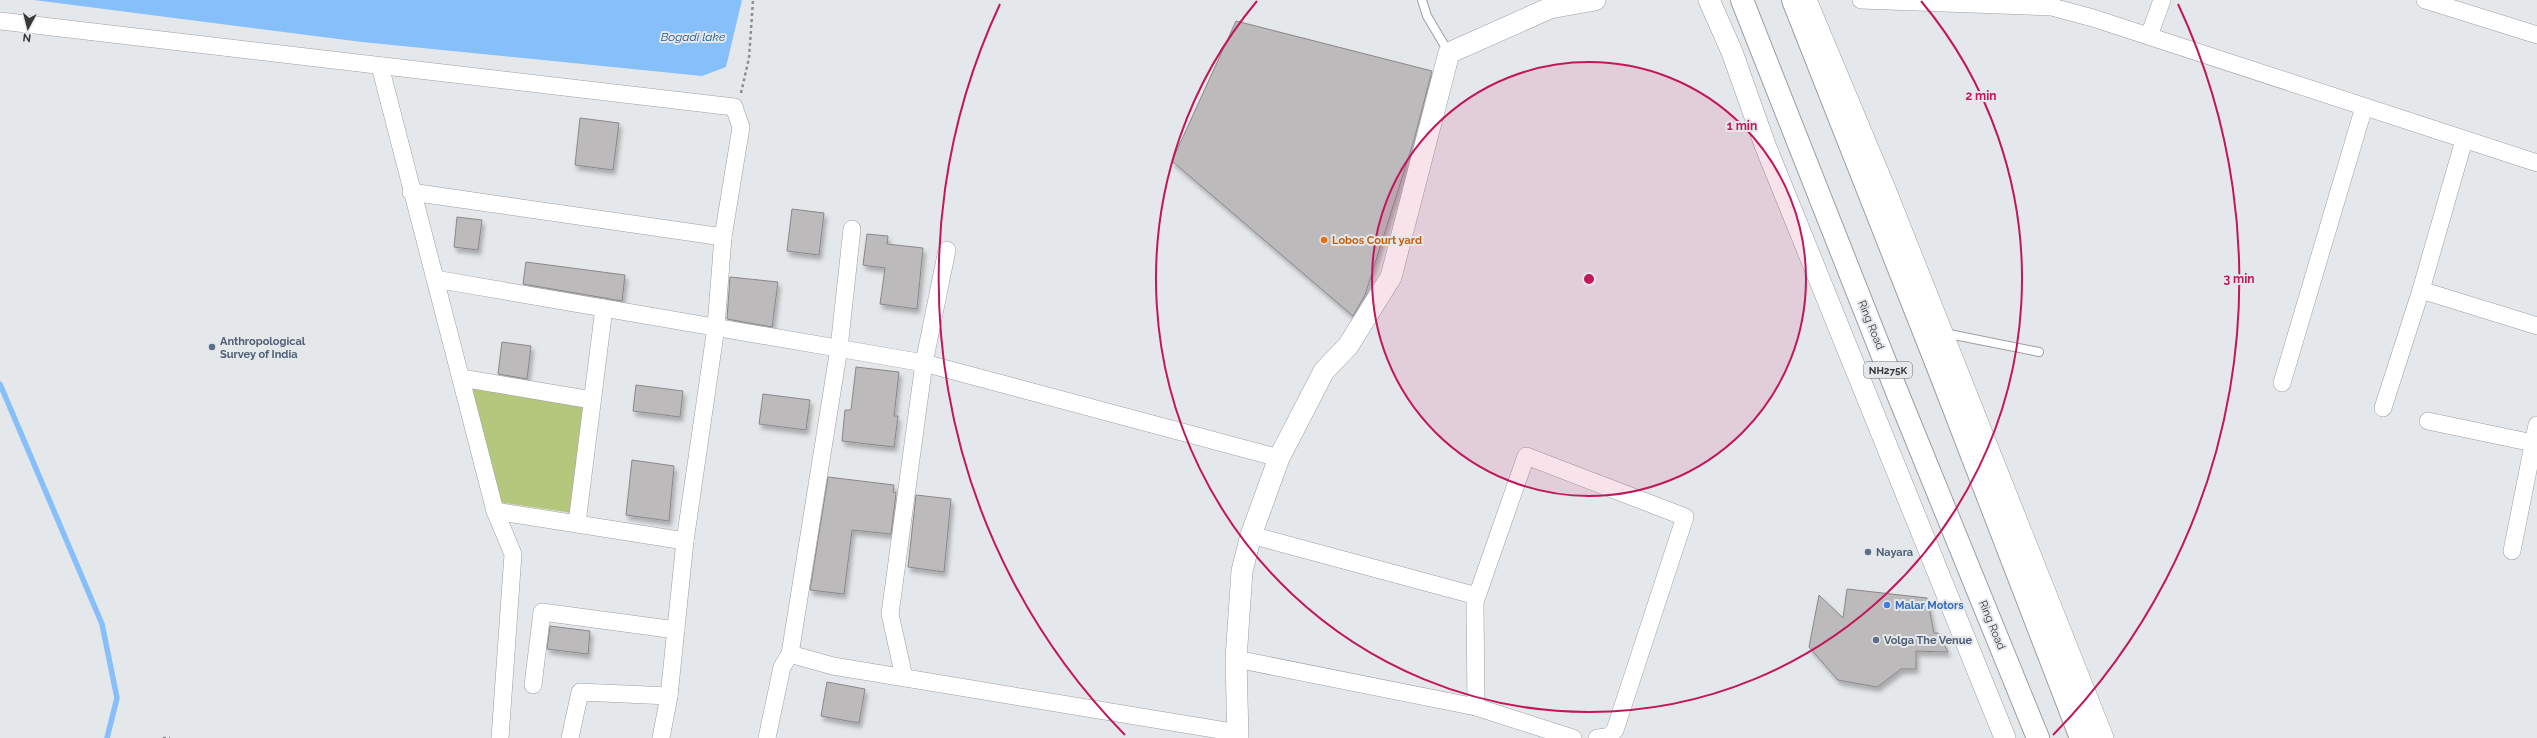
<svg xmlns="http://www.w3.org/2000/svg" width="2537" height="738" font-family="Raleway,sans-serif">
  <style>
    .green { fill: #b5c77c }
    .water { fill: #86bff9 }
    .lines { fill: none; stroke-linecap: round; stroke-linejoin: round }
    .stream { stroke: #86bff9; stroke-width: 5.5 }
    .building { fill: #bdbabc; stroke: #8a8789; filter: url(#shadow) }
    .service-casing { stroke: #9c9ea1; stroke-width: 10 }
    .minor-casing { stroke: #9c9ea1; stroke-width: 18 }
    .tertiary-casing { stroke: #9c9ea1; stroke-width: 22 }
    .trunk-casing { stroke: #9c9ea1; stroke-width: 24 }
    .path { stroke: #8c8e90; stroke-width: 2.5; stroke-dasharray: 3 3; stroke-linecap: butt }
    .service { stroke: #fff; stroke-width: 8 }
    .minor { stroke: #fff; stroke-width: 17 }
    .tertiary { stroke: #fff; stroke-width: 21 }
    .trunk { stroke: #fff; stroke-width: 22 }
    .ring { fill: none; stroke: #c2185b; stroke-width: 2 }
    .food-dot { fill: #e8710a; stroke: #e5e8ea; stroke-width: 1.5 }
    .service-dot { fill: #5c6f8a; stroke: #e5e8ea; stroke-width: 1.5 }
    .shop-dot { fill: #3f7fe0; stroke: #e5e8ea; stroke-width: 1.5 }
    .labels { text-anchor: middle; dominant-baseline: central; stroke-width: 4; stroke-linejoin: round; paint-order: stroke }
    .shield { fill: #e5e8ea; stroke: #6a6c6e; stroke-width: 1 }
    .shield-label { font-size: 10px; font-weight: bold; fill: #363739 }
    .food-label { font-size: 11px; font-weight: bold; fill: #c56008; stroke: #e5e8ea; text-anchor: start }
    .street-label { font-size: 11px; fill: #363739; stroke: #e5e8ea }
    .service-label { font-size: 11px; font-weight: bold; fill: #4e5e75; stroke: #e5e8ea; text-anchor: start }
    .shop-label { font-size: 11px; font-weight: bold; fill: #366cbe; stroke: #e5e8ea; text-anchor: start }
    .water-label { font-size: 12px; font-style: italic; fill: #1b568b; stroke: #e5e8ea }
    .centre { fill: #c2185b; stroke: #e5e8ea; stroke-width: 2 }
    .ring-label { font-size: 12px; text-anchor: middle; font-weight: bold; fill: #c2185b; stroke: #e5e8ea; stroke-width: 4; stroke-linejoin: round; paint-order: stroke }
  </style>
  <defs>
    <filter id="shadow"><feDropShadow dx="2.5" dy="4.5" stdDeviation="2" flood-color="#0004"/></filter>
  </defs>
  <rect width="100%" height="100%" fill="#e5e8ea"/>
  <polygon class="green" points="467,386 585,404 572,513 498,502"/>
  <polygon class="water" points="34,0 742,0 726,67 702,76 362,42"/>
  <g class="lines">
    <polyline class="stream" points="0,384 102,624 117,698 107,738"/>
  </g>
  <g class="building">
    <polygon points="1236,21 1432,71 1414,140 1365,295 1353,316 1172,161"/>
    <polygon points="580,118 619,123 613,170 575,165"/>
    <polygon points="792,209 824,213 819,255 787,251"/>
    <polygon points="457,217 482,220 478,250 454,247"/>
    <polygon points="867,234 888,236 887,244 923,248 917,309 880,304 885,268 863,265"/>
    <polygon points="526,262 625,275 622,301 523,284"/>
    <polygon points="730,277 778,282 772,327 727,319"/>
    <polygon points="502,342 531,346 527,379 498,374"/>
    <polygon points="856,367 899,372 894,416 898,416 894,447 842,441 845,410 851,410"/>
    <polygon points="636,385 683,391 680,417 633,411"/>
    <polygon points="763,394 810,400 806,430 759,424"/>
    <polygon points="632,460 674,466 669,521 626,515"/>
    <polygon points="828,477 894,485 893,492 896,493 891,534 852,530 844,594 810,590"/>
    <polygon points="916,495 951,499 944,572 908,567"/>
    <polygon points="1847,589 1927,598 1934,633 1938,633 1948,652 1916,651 1916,669 1901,669 1877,687 1838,680 1809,647 1819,595 1843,618"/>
    <polygon points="550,626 590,631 588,654 547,649"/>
    <polygon points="827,682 865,689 859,723 821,716"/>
  </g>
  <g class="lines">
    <defs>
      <g id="service">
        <polyline points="1422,0 1427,16 1449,53"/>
        <polyline points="1944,333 2039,352"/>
      </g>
      <g id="minor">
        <polyline points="1861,0 2052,7 2093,18 2537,163"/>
        <polyline points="2425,0 2537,35"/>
        <polyline points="0,21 734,107 741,127 723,237 716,327 685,541 669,696 661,738"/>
        <polyline points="2149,36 2162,0"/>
        <polyline points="380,66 495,511 685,541"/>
        <polyline points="411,192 723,237"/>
        <polyline points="852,229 839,348 790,654 833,666 1238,733"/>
        <polyline points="435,279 924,363 1279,458"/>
        <polyline points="2421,290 2537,326"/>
        <polyline points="461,378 592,400"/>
        <polyline points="2282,383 2364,107"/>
        <polyline points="2383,408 2421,290 2464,140"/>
        <polyline points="2428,421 2533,443"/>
        <polyline points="495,511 513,554 500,738"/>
        <polyline points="577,523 604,308"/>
        <polyline points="1251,535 1477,596"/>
        <polyline points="2512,551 2537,425"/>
        <polyline points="1236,659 1476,707 1573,738"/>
        <polyline points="904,677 890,614 924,363 947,250"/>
        <polyline points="533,685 542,612 676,630"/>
        <polyline points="1476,707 1475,602 1526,456 1685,517 1615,730 1608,737 1597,738"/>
        <polyline points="570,738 580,692 669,696"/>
        <polyline points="767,738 782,667 790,654"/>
      </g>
      <g id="tertiary">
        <polyline points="1709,0 1732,52 1765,145 2005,738"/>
        <polyline points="1806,0 1885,189 2103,738"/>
        <polyline points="1238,738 1236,659 1242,571 1251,535 1279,458 1324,371 1348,346 1391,277 1449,53 1550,8 1595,0"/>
      </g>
      <g id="trunk">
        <polyline points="1742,0 1897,392 2038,738"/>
        <polyline points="1793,0 1941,375 2081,738"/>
      </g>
    </defs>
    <use href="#service" class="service-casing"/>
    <use href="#minor" class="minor-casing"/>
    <use href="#tertiary" class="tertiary-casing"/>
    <use href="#trunk" class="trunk-casing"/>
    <g class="path">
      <polyline points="741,93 749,58 753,0"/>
      <polyline points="163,738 170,738"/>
    </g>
    <use href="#service" class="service"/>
    <use href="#minor" class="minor"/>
    <use href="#tertiary" class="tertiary"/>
    <use href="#trunk" class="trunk"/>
  </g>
  <circle cx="1589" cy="279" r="217" fill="#c2185b" fill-opacity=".12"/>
  <g class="ring">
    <circle cx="1589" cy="279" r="217"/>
    <path d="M1921 1A433 433 0 1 1 1257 1"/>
    <path d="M1125 735A650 650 0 0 1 1000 4M2178 4A650 650 0 0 1 2053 735"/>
  </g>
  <circle class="food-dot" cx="1324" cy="240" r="4"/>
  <g class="service-dot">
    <circle cx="212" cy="347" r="4"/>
    <circle cx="1868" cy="552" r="4"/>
    <circle cx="1876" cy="640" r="4"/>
  </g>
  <circle class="shop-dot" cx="1887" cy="605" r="4"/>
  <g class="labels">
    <rect class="shield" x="1864" y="362" width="48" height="16" rx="3"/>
    <g class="shield-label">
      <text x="1888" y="370">NH275K</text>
    </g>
    <g class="food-label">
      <text x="1332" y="240">Lobos Court yard</text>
    </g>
    <g class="street-label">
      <text transform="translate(1871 325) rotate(68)">Ring Road</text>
      <text transform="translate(1992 625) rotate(68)">Ring Road</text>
    </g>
    <g class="service-label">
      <text x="220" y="341">Anthropological<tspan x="220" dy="13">Survey of India</tspan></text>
      <text x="1876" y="552">Nayara</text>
      <text x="1884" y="640">Volga The Venue</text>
    </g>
    <g class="shop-label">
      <text x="1895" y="605">Malar Motors</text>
    </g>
    <g class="water-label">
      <text x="693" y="37">Bogadi lake</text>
    </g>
  </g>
  <circle cx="1589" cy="279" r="6" class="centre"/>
  <g class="ring-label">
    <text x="1981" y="100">2 min</text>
    <text x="1742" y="130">1 min</text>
    <text x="2239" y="283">3 min</text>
  </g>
  <g transform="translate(28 28) rotate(187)" stroke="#e5e8ea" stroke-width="3" paint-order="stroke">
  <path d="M0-3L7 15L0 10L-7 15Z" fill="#363739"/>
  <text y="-6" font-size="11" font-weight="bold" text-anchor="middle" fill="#363739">N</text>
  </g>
</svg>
